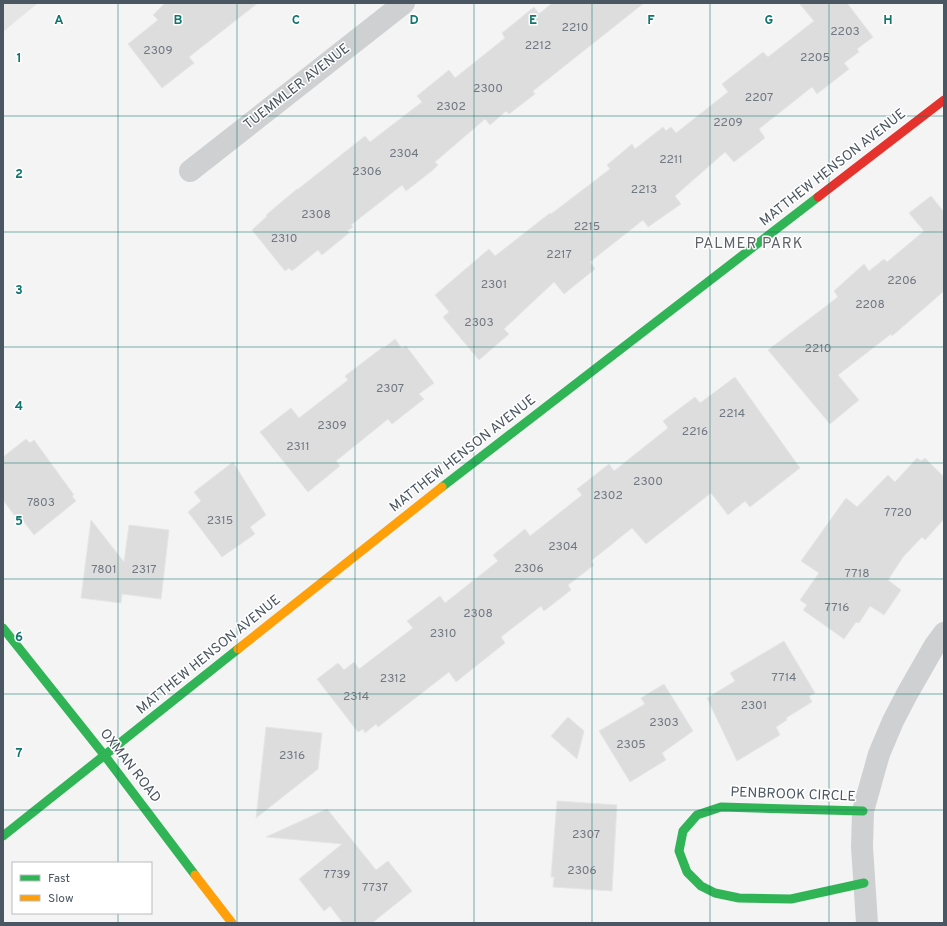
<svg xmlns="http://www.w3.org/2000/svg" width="947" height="926" font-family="Overpass,sans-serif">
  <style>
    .education { fill: #e6e5e6 }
    .building { fill: #ddddde; stroke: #e5e6e7 }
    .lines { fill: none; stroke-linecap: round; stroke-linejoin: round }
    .street { stroke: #ced0d2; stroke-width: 22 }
    .fast { stroke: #30b455; stroke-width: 9 }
    .slow { stroke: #ff9f0a; stroke-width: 9 }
    .jam { stroke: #e5322d; stroke-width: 9 }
    .grid { fill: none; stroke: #0f766e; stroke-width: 1; stroke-opacity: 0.55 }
    .labels { text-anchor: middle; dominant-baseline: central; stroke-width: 3; stroke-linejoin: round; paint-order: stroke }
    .number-label { font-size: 12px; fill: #707881 }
    .street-label { font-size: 14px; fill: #4a5661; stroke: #fff }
    .neighbourhood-label { font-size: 15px; letter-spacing: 1px; fill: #5f6368; stroke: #fff }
    .grid-label { font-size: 13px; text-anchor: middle; font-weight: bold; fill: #0f766e; stroke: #fff; stroke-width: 3; stroke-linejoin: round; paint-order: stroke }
  </style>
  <rect width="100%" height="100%" fill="#f4f4f4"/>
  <polygon class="education" points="3,3 38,3 4,31 3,31"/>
  <g class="building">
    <polygon points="165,3 258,3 189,57 194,63 162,88 128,44 158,20 153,15"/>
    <polygon points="552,3 644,3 533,91 535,94 509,114 506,111 490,125 485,119 435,162 438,165 433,170 406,191 402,185 351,225 353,227 347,231 349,233 322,255 318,250 292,271 289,268 285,271 252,230 267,216 266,215 297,189 297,190 365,136 370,142 422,102 417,96 449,70 455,78 505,38 502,33 534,7 539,14"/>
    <polygon points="799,3 847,3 873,37 857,49 859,52 844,63 849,69 817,94 812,87 759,129 765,138 734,162 725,152 675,196 681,204 648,227 643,220 590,262 595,269 564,294 554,282 504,329 509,334 479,360 443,317 449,312 435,295 489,249 495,256 550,213 551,214 610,169 607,165 632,144 635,149 663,127 666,131 671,127 676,133 728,92 722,84 763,52 768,57 814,21"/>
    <polygon points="931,196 944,212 944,291 892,336 891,334 838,375 859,400 830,424 768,350 838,297 834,291 864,264 869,271 884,259 887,262 924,231 909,213"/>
    <polygon points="395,339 402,349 406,346 434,383 419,394 424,399 392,424 388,419 336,461 340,466 308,492 260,432 291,408 299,418 348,380 345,376 383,347 384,348"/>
    <polygon points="735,377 800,468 750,507 745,501 728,515 711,493 646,544 632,528 591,561 594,565 568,585 571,590 544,611 541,606 501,637 505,643 456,682 449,672 378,727 376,724 365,733 363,729 358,732 317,679 338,663 344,670 354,662 359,669 413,628 407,621 440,596 445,603 498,561 493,555 525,529 530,536 582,495 577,489 609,464 614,471 668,428 663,421 695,397 700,403"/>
    <polygon points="26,439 30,443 34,440 74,495 72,496 76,501 34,535 21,518 18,520 3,500 3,457"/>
    <polygon points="917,458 921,461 925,458 944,477 944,519 925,540 922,537 903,557 888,580 901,590 884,615 870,606 859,623 856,622 844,639 803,610 807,605 800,600 819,573 801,561 846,498 857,507 888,475 895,482"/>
    <polygon points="233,462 266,515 250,527 255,534 222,557 188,512 201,501 194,492"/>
    <polygon points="91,520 124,562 129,525 169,530 161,599 122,594 121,603 81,598"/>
    <polygon points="784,641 815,693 809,696 812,702 786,718 787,720 776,727 780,735 737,761 707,698 735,681 730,673"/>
    <polygon points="664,684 693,731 662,753 666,760 630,782 599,731 645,704 641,698"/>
    <polygon points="568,717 584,731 577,759 551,736"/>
    <polygon points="266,727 322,733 318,769 256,818"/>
    <polygon points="557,801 617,805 612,891 553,887 554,877 551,877"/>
    <polygon points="327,809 376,870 388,861 412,891 372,923 343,923 330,906 324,911 299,879 342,844 266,837"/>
  </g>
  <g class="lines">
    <g class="street">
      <polyline points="190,171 404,3"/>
      <polyline points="867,923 862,847 863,811 879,754 893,721 907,694 935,645 944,633"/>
    </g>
    <g class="fast">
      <polyline points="442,487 818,197"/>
      <polyline points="3,628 105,756 195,875"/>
      <polyline points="863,811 721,807 697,815 683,831 679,851 687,872 701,886 715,893 739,898 791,899 864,883"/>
      <polyline points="3,836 238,649"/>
    </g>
    <g class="slow">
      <polyline points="238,649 442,487"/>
      <polyline points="195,875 232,923"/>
    </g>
    <polyline class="jam" points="818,197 944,100"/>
  </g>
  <path class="grid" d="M118 3V863M237 3V923M355 3V923M474 3V923M592 3V923M710 3V923M829 3V923M3 116H944M3 232H944M3 347H944M3 463H944M3 579H944M3 694H944M3 810H944M118 913V923"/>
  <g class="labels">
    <g class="number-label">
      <text x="575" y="28">2210</text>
      <text x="845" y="32">2203</text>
      <text x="538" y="46">2212</text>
      <text x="158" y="51">2309</text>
      <text x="815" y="58">2205</text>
      <text x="488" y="89">2300</text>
      <text x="759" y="98">2207</text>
      <text x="451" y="107">2302</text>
      <text x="728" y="123">2209</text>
      <text x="404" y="154">2304</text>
      <text x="671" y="160">2211</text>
      <text x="367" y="172">2306</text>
      <text x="644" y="190">2213</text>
      <text x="316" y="215">2308</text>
      <text x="587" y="227">2215</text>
      <text x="284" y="239">2310</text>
      <text x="559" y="255">2217</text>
      <text x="902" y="281">2206</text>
      <text x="494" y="285">2301</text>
      <text x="870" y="305">2208</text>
      <text x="479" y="323">2303</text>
      <text x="818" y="349">2210</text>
      <text x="390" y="389">2307</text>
      <text x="732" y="414">2214</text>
      <text x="332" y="426">2309</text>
      <text x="695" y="432">2216</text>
      <text x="298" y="447">2311</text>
      <text x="648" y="482">2300</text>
      <text x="608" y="496">2302</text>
      <text x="41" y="503">7803</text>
      <text x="898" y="513">7720</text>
      <text x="220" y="521">2315</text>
      <text x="563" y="547">2304</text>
      <text x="529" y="569">2306</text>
      <text x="104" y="570">7801</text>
      <text x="144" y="570">2317</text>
      <text x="857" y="574">7718</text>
      <text x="837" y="608">7716</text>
      <text x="478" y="614">2308</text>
      <text x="443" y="634">2310</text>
      <text x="784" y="678">7714</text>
      <text x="393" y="679">2312</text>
      <text x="356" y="697">2314</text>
      <text x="754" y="706">2301</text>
      <text x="664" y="723">2303</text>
      <text x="631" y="745">2305</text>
      <text x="292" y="756">2316</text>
      <text x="586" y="835">2307</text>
      <text x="582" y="871">2306</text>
      <text x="337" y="875">7739</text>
      <text x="375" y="888">7737</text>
    </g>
    <g class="street-label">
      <text transform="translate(297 87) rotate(-38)">TUEMMLER AVENUE</text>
      <text transform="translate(833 168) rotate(-38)">MATTHEW HENSON AVENUE</text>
      <text transform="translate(463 454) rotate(-38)">MATTHEW HENSON AVENUE</text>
      <text transform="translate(209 655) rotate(-39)">MATTHEW HENSON AVENUE</text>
      <text transform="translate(130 766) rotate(52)">OXMAN ROAD</text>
      <text transform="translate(793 795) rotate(2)">PENBROOK CIRCLE</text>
    </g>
    <g class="neighbourhood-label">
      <text x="749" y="244">PALMER PARK</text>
    </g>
  </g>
  <g class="grid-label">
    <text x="59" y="24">A</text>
    <text x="178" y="24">B</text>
    <text x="296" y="24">C</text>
    <text x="414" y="24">D</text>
    <text x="533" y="24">E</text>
    <text x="651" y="24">F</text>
    <text x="769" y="24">G</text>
    <text x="888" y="24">H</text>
    <text x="19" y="62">1</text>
    <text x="19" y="178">2</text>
    <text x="19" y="294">3</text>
    <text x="19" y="410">4</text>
    <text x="19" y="525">5</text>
    <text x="19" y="641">6</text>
    <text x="19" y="757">7</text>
  </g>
  <rect width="947" height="926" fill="none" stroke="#4a5661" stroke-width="8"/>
  <rect x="12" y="862" width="140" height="52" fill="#ffffff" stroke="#b7bbc0"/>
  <rect x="20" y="875" width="20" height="6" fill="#30b455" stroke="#b7bbc0"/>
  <text x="48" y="882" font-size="12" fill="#4a5661">Fast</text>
  <rect x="20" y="895" width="20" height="6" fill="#ff9f0a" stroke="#b7bbc0"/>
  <text x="48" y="902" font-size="12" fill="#4a5661">Slow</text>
</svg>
